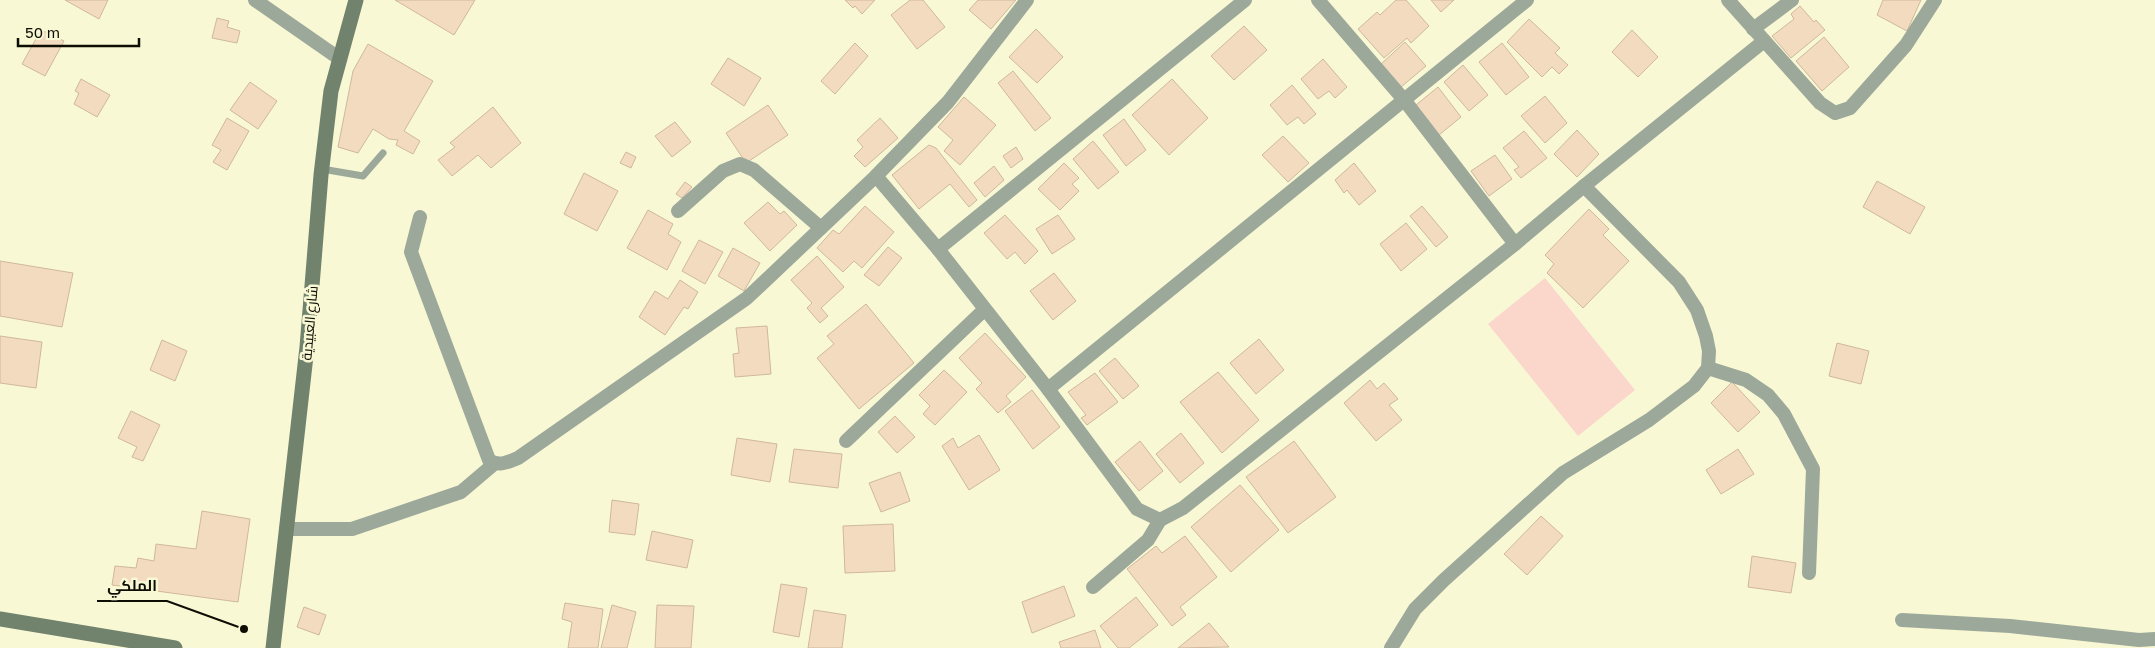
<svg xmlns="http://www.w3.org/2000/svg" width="2155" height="648" font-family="'Golos Text',Cairo,sans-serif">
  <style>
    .green { fill: #fad6cb }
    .building { fill: #f3dbbf; stroke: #cfb89c }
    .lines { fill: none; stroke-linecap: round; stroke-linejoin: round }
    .lane { stroke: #9ca899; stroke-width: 7 }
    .street { stroke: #9ca899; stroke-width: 14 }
    .secondary { stroke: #71826d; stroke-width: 15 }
    .labels { text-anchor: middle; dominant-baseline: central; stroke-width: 5; stroke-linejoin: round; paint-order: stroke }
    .street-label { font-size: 14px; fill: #0e0d03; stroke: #f9f8d5 }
    .leader { fill: none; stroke: #0e0d03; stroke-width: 2 }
    .callout-dot { fill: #0e0d03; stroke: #f9f8d5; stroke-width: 2 }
    .callout-label { font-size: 15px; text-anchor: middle; font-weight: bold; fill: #0e0d03; stroke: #f9f8d5; stroke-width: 5; stroke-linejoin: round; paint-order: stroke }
  </style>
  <rect width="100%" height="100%" fill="#f9f8d5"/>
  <polygon class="green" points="1545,278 1635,390 1578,436 1488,324"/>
  <g class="building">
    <polygon points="65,0 108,0 99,19"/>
    <polygon points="395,0 475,0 454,35"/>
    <polygon points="845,0 875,0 862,14 855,6 853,8"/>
    <polygon points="910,0 923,0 945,27 917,49 891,15"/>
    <polygon points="978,0 1016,0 991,29 969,10"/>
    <polygon points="1396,0 1406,0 1429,26 1411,43 1407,38 1384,58 1358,29 1377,12 1380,15"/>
    <polygon points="1431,0 1454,0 1441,12"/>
    <polygon points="1883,0 1921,0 1907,31 1877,15"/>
    <polygon points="1800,6 1814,22 1816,20 1825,30 1791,58 1772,36 1794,19 1791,14"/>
    <polygon points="217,18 229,21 227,27 240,31 237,43 212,38"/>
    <polygon points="1529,19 1560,48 1555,53 1568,65 1559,74 1552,67 1542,77 1507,42"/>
    <polygon points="1244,26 1267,50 1234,80 1211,56"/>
    <polygon points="1036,29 1063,57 1037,83 1009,57"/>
    <polygon points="41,30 64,41 45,76 22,64"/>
    <polygon points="1632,30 1658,57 1638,77 1612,52"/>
    <polygon points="1824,37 1849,67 1822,91 1796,61"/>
    <polygon points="1405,42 1426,66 1401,87 1381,64"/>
    <polygon points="855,43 868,56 835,94 821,81"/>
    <polygon points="1502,43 1529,77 1506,95 1479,62"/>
    <polygon points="368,44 433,81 404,131 420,141 413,154 396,145 398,140 389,139 373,129 358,153 338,147 353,71"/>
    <polygon points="728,58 761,78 744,106 711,84"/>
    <polygon points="1323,59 1347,87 1335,98 1329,91 1318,99 1301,79"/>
    <polygon points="1463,65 1488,95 1469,111 1444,82"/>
    <polygon points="1013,71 1051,118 1035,131 998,83"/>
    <polygon points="81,79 110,95 97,117 74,104 79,93 75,91"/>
    <polygon points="1172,79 1208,118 1169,155 1132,115"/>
    <polygon points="250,82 277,101 258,129 230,110"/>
    <polygon points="1292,85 1316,114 1304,124 1298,117 1287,125 1270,105"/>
    <polygon points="1438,87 1461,117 1439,135 1416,105"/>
    <polygon points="1545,96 1567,123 1545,143 1521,116"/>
    <polygon points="964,97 996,125 960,165 944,151 953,140 938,127"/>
    <polygon points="768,105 788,135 746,163 726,133"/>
    <polygon points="493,107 521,143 491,168 478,155 452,176 438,160 455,147 450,143"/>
    <polygon points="227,118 249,131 227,170 213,162 221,150 212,145"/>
    <polygon points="880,118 898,138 865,167 854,156 863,147 857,140"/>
    <polygon points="1124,119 1146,150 1126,166 1103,135"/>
    <polygon points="675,122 691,142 672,157 655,136"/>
    <polygon points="1577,130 1599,154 1577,177 1554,154"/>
    <polygon points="1524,131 1547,158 1521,178 1514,170 1519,167 1503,148"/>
    <polygon points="1283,136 1309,163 1288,182 1262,155"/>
    <polygon points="1093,141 1119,172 1098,189 1073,159"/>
    <polygon points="929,145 936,148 977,200 969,207 950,184 919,209 892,175"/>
    <polygon points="1016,147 1023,159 1011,168 1003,156"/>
    <polygon points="626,152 636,157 631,168 620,163"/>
    <polygon points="1495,155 1512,179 1489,196 1471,171"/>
    <polygon points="1064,163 1079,178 1072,184 1079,191 1060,210 1038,189"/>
    <polygon points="1354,163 1376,191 1359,205 1347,190 1344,193 1335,180"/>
    <polygon points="994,166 1004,180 985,197 974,183"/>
    <polygon points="584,173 618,191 597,231 564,214"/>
    <polygon points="1877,181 1925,207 1910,234 1863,207"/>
    <polygon points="685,182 692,187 682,198 676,194"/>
    <polygon points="768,202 780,214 784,211 797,225 770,251 744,223"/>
    <polygon points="865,206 894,232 862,268 854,261 843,272 817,248 833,230 839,234"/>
    <polygon points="1422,206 1448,237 1436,247 1410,216"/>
    <polygon points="1589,209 1609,229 1603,235 1629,261 1583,308 1547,273 1554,264 1545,255"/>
    <polygon points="648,210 673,224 668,234 681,242 667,270 627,248"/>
    <polygon points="1005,215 1038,251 1025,264 1015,252 1007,259 984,233"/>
    <polygon points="1058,215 1075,239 1052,254 1036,229"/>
    <polygon points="1406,223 1427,249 1401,271 1380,244"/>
    <polygon points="699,240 723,252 705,284 682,271"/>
    <polygon points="888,247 902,258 879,286 864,275"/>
    <polygon points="733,248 760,263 744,291 718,276"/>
    <polygon points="817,256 844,287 821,308 828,316 820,323 807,308 812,303 791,280"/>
    <polygon points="0,261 73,273 62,327 0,316"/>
    <polygon points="1054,273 1076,301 1053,320 1030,291"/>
    <polygon points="680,280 698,292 688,309 684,307 665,335 639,317 655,291 668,299"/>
    <polygon points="866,304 914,363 859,409 817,358 834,344 827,336"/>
    <polygon points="767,326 771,374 735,377 733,354 739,353 736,328"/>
    <polygon points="985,333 1026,377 1006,396 1011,402 998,413 976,389 982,383 959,358"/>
    <polygon points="0,336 42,342 36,388 0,383"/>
    <polygon points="1259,339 1284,370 1256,394 1230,363"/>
    <polygon points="162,340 187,351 175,381 150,370"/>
    <polygon points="1837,343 1869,351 1861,384 1829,376"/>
    <polygon points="1115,358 1139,386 1123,399 1099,371"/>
    <polygon points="944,370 967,392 935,425 923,414 930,406 919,395"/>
    <polygon points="1218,372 1259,420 1222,453 1180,402"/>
    <polygon points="1095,373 1118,402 1087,425 1081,418 1086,415 1068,392"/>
    <polygon points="1370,380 1377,389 1384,383 1398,399 1389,405 1402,420 1376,441 1344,403"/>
    <polygon points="1732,382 1760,412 1738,432 1711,403"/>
    <polygon points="1032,390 1060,427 1033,449 1005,411"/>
    <polygon points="131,411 160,425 143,461 132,457 137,447 118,438"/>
    <polygon points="895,416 915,437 897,453 878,432"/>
    <polygon points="1181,433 1204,463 1180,483 1156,454"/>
    <polygon points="979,435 1000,470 969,490 942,446 953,438 958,448"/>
    <polygon points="737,438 777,444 770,482 731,475"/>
    <polygon points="1140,441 1163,471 1139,491 1115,462"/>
    <polygon points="1294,441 1336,497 1288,533 1246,477"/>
    <polygon points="794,449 842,454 838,488 789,482"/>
    <polygon points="1738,449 1754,474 1721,494 1706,470"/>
    <polygon points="900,472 910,501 881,512 869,483"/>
    <polygon points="1240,485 1279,530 1231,572 1191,527"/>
    <polygon points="612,500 639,504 635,535 609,532"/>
    <polygon points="202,511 250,519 238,602 112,585 115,566 136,568 138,558 154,561 156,544 196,549"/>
    <polygon points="1541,516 1563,536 1527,575 1504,554"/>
    <polygon points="893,524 895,571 845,573 843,526"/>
    <polygon points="652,531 693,540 687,568 646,560"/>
    <polygon points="1185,536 1217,577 1180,607 1186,615 1172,626 1127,569 1156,546 1162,553"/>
    <polygon points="1752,556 1796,563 1791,593 1748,587"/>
    <polygon points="781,584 807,588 799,637 773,632"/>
    <polygon points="1064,586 1075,616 1032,633 1022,602"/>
    <polygon points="1136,597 1158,625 1129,648 1118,648 1100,626"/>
    <polygon points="565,603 603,609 598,648 568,648 572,622 562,619"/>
    <polygon points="612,605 636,612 627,648 601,648"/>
    <polygon points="657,605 694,606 691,648 655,648"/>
    <polygon points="304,607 326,615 319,635 297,627"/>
    <polygon points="814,610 846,615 842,648 808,648"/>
    <polygon points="1209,623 1229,647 1178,648"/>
    <polygon points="1095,630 1101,648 1061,648 1059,642"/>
  </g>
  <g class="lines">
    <polyline class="lane" points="322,169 363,176 383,153"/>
    <g class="street">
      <polyline points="255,0 340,59"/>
      <polyline points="1318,0 1405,101 1515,244"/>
      <polyline points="1728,0 1820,103 1835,113 1850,108 1906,45 1935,0"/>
      <polyline points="1753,29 1792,0"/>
      <polyline points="876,176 938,249 1048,389 1137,509 1160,520 1183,508 1515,244 1584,186 1764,41"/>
      <polyline points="678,211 723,171 740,164 754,170 821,228"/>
      <path d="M420 217 411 252 489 460C499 467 508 462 518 458L747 298 876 176 948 102 1027 0"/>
      <polyline points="938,249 1245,0"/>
      <polyline points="1708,368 1746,380 1768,395 1784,414 1813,469 1809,573"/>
      <polyline points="1048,389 1527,0"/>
      <polyline points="846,441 984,310"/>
      <polyline points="286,529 352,529 461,492 494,464"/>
      <polyline points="1093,587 1148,540 1160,520"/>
      <polyline points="1902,620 2010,626 2139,640 2155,639"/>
      <polyline points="1391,648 1415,609 1444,580 1563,473 1649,420 1694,386 1708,368 1709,351 1706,336 1697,310 1679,282 1584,186"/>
    </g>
    <g class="secondary">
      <polyline points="0,619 175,648"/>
      <polyline points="273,648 307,347 321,175 331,91 356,0"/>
    </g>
  </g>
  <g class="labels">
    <g class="street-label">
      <text transform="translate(309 323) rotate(-85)">شارع العبيدية</text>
    </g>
  </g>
  <path class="leader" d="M244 629L167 601H97"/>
  <circle class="callout-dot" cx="244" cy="629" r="5"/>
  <g class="callout-label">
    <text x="132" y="591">الملكي</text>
  </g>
  <path d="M18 38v8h121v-8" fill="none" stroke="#0e0d03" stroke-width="2.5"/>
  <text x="25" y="38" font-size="15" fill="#0e0d03" stroke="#f9f8d5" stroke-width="4" paint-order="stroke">50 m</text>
</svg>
